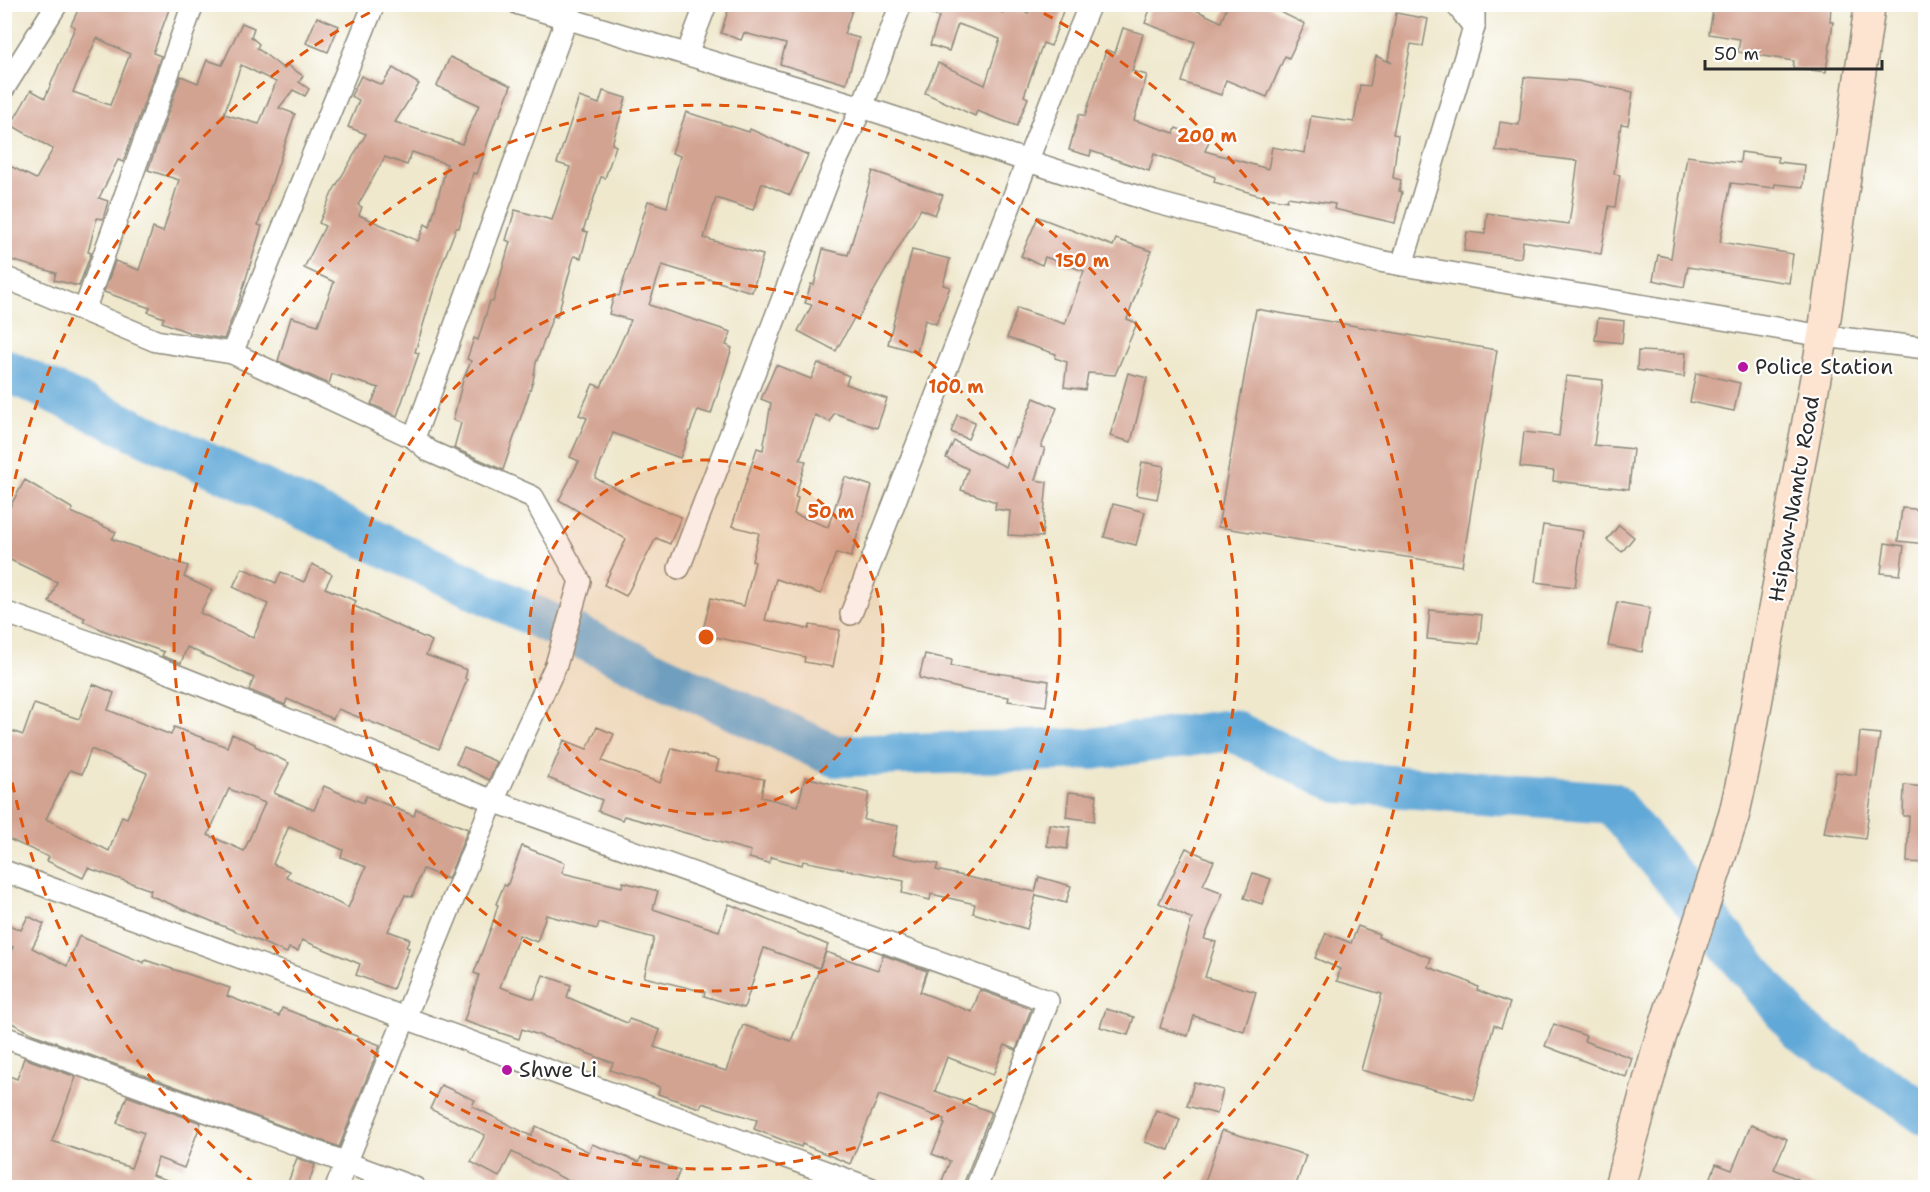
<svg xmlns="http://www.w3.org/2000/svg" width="1930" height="1192" font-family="'Shantell Sans',sans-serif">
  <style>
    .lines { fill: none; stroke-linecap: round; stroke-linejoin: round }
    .river { stroke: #60a8d7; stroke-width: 42 }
    .building { fill: #d3a391; fill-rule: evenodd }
    .street-casing { stroke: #8d8a7c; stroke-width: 24 }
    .secondary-casing { stroke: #8d8a7c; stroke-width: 33 }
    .street { stroke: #fff; stroke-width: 21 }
    .secondary { stroke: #fde4d0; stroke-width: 30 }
    .ring { fill: none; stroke: #df570e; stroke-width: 3; stroke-dasharray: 10 8 }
    .poi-dot { fill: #b5179e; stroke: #fff; stroke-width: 2 }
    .labels { text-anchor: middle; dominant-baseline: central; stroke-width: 4.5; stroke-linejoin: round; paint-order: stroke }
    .poi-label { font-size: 21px; fill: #2b2b2b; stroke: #fff; text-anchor: start }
    .street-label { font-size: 21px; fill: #2b2b2b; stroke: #fff }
    .centre { fill: #df570e; stroke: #fff; stroke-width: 3 }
    .ring-label { font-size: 18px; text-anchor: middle; font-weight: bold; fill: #df570e; stroke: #fff; stroke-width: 4.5; stroke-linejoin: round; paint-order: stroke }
  </style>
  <rect width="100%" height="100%" fill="#fff"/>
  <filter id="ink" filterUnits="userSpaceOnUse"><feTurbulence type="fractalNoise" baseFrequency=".0167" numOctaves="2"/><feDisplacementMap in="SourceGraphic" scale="12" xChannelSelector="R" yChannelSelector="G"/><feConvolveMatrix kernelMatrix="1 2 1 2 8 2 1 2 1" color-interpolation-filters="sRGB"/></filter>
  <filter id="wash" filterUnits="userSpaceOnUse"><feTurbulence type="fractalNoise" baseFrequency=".008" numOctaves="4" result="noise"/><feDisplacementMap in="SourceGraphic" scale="24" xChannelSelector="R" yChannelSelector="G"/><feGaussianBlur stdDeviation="1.35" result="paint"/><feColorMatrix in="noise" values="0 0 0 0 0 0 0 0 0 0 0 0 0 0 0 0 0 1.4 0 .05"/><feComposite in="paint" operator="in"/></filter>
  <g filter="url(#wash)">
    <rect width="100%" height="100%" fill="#efe8cd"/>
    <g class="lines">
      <polyline class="river" points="4,369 835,756 1091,749 1231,730 1339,782 1612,803 1800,1030 1926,1114"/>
    </g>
    <g id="blocks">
      <g class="building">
        <path d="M81 4H171L153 53 161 56 123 162 118 160 99 198 108 201 103 219 97 218 88 252 91 253 79 286 54 280 56 273 4 258V163L36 179 53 149 11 125 31 90 45 98 75 27 71 25ZM97 38 130 54 110 105 73 92Z"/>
        <polygon points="730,4 854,4 844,34 859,38 846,84 780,64 786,44 744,33 741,40 721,33"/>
        <polygon points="913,4 981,4 1003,13 1005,7 1028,13 1031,4 1054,4 1064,8 1051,46 1043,43 1024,96 1028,98 1017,126 977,111 975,116 925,93 938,63 985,85 1000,39 958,24 949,51 930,45 939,17 913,7"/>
        <polygon points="1152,4 1183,4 1221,22 1228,4 1264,4 1305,24 1289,58 1285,56 1267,97 1226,80 1221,95 1182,82 1195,42 1145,23"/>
        <polygon points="1714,4 1831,4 1830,22 1833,22 1826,72 1793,68 1794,61 1738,52 1740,39 1709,34"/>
        <polygon points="1396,13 1428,19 1423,46 1411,44 1393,134 1398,135 1393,178 1401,180 1399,191 1402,192 1395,223 1334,209 1335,204 1288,197 1287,201 1268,198 1214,182 1215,177 1154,154 1149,171 1091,151 1090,156 1069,150 1079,114 1085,116 1106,50 1115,53 1123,28 1143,34 1132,71 1147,75 1134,120 1174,133 1176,128 1209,141 1205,151 1268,169 1272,147 1305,153 1311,116 1354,122 1360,85 1370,86 1376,56 1392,63 1388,60"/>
        <polygon points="317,17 339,26 328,52 306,43"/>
        <path d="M242 23 254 28 251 37 259 44 257 48 284 69 287 65 303 76 299 82 309 89 305 96 293 90 279 108 295 114 258 225 262 226 240 298 224 339 190 333 162 322 164 318 148 312 150 308 104 292 115 261 139 270 153 228 163 232 179 180 148 170 181 76 198 83 207 60 222 65ZM241 65 276 82 259 124 224 114Z"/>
        <path d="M450 57 511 86 499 117 497 116 477 174 473 173 459 228H456L439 272 415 352 419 353 397 416 371 404 379 388 332 374 329 384 278 361 291 317 318 325 334 282 304 268 325 226 319 223 332 193 366 134 348 127 359 100 351 96 361 76 382 85 393 68 419 84 395 122 462 144 479 105 437 86ZM412 152 447 164 430 227 425 224 418 241 359 215 362 207 358 205 385 157 407 165Z"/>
        <polygon points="1524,77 1578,81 1633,92 1628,125 1621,124 1614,174 1620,175 1615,207 1609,206 1601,254 1523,241 1521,258 1464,251 1467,232 1485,234 1487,213 1569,224 1578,161 1496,151 1500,122 1519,125"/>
        <polygon points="603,91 626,98 612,144 616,146 605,178 601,177 583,231 588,232 581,258 574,256 557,317 553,316 536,363 533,381 503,470 454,448 461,423 453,420 463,380 471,361 467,359 474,338 478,340 490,301 493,302 510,242 506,240 515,210 552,220 570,167 557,163 579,97 599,104"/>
        <polygon points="686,112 749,132 750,129 808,155 790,195 762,183 753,210 716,198 704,238 763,255 752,292 662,265 649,305 731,332 726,345 732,348 711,414 698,410 680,458 613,433 595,478 641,501 681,517 670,544 656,538 626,596 604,585 626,539 559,500 579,461 570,457 587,418 579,415 593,384 601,387 631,320 609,314 614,295 619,296 648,201 667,207 680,156 672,153"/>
        <polygon points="1741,152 1778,157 1778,162 1805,165 1803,187 1775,184 1774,188 1731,183 1720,242 1793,254 1789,283 1688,267 1684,287 1653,280 1658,255 1671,258 1687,156 1740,163"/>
        <polygon points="873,171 943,195 935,215 921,209 857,320 854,318 836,351 798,331 812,305 805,303 811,284 814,285 823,249 848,255"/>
        <polygon points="1038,217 1113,246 1116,239 1151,251 1127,319 1137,323 1115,375 1088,373 1085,390 1064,387 1067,362 1055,358 1056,354 1007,338 1017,308 1065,324 1084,271 1045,257 1042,265 1021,256"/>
        <polygon points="912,250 950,259 943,285 950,287 936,324 925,320 917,352 888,344"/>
        <polygon points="1256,309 1497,350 1462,566 1218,527"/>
        <polygon points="1598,318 1624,321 1622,343 1595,340"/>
        <polygon points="1638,351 1686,353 1684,377 1637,370"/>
        <polygon points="818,363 849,376 846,384 887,399 877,428 834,413 830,422 815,415 800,460 806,461 795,497 798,498 794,514 828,527 845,477 872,486 851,557 836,553 821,594 776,579 765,620 809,629 810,625 840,630 833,667 804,662 805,657 702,634 711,598 744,606 755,562 752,561 759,533 732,526 757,448 763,450 771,403 761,399 776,365 811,379"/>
        <polygon points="1128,373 1147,378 1131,442 1110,436"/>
        <polygon points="1696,373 1740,383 1734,411 1690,402"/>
        <polygon points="1566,376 1603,380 1594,445 1633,449 1629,489 1553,481 1554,471 1520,467 1524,432 1559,436"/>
        <polygon points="1034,398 1057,408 1041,447 1045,448 1035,480 1047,482 1042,537 1008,535 1010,511 995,509 996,502 961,490 968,469 946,458 954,441 1006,467 1015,438 1017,439"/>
        <polygon points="957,415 975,422 968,439 951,432"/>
        <polygon points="1142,462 1164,466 1157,499 1136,495"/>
        <polygon points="25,480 73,509 71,512 116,532 112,539 188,566 184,577 212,590 200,613 253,638 268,604 233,587 242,568 276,583 281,572 304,582 312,564 332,574 325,588 356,601 354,606 432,641 426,655 467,670 465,678 467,680 439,749 338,709 333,719 287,699 285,705 249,690 254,678 187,647 181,663 162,656 164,652 105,631 83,621 85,618 49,602 57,582 4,557 4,517"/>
        <polygon points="1113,504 1145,512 1136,545 1104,537"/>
        <polygon points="1902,508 1926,510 1926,544 1898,541"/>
        <polygon points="1543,525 1583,531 1575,587 1535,582"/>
        <polygon points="1619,525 1634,537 1622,552 1607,540"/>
        <polygon points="1885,543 1904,546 1900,575 1881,573"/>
        <polygon points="1617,602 1650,608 1642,652 1608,646"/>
        <polygon points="1430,610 1482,615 1479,644 1427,639"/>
        <polygon points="925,654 952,660 951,666 1049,681 1046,706 1008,701 1009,697 970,691 919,678"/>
        <path d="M93 684 114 693 108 710 171 735 174 727 227 747 232 734 255 744V746L289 763 274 793 314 810 324 786 363 803 366 796 414 816 416 809 468 829 448 879 423 869 412 897 405 895 388 931 410 939 406 947 409 948 393 989 356 975 360 964 302 940 298 951 289 948 287 953 149 895 151 890 88 868 83 878 47 861 49 857 4 837V728L23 735 34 704 79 719ZM91 749 147 773 127 818 122 816 109 851 46 819 70 770 82 774ZM229 789 265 803 244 851 208 835ZM289 826 343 850 341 857 366 867 348 908 286 877 289 871 273 864Z"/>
        <polygon points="597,727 614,734 602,761 660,783 672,748 719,760 716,771 764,779 761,797 798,806 805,777 869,793 864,820 898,826 892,855 938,864 936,870 1035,892 1039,877 1071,886 1066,903 1036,895 1027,929 973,913 975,904 931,894 930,900 902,893 904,881 803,861 802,865 771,857 769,863 749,858 751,851 624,816 622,820 598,811 602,800 548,778 564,740 587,749"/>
        <polygon points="1860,732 1880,734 1865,839 1824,833 1836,772 1856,775"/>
        <polygon points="464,748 497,762 489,780 456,764"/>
        <polygon points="1904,785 1926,787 1926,863 1907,862 1909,816 1903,816"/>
        <polygon points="1069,792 1097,795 1094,821 1066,817"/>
        <polygon points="1049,824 1070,827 1067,849 1047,846"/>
        <polygon points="522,846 565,863 562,873 622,887 623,882 658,891 653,909 719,931 729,904 828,945 819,968 764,948 744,1008 704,996 705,992 644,977 654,938 599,923 597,929 546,915 537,942 519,935 500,987 534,999 543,975 571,985 567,997 627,1023 629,1019 660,1030 654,1047 726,1071 743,1025 791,1041 826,952 878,970 883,955 927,971 920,992 972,1012 980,990 1031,1009 1016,1050 1005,1045 993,1075 947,1057 935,1091 991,1112 962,1188 939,1188 950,1161 932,1154 945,1124 943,1123 944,1119 879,1095 850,1164 802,1144 801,1147 754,1129 757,1120 702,1103 700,1108 658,1094 660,1087 610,1070 613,1063 555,1041 522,1029 519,1039 464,1021 479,975 474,973 492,925 498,905 496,904 504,885 507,886"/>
        <polygon points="1186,848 1214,861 1203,885 1223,893 1204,939 1216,942 1205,977 1256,992 1244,1031 1194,1016 1188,1036 1160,1028 1192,919 1159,903"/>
        <polygon points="1253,873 1271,879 1262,904 1244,898"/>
        <polygon points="28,916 44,924 32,948 67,966 79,936 144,963 145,960 230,988 227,996 279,1016 282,1008 380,1045 339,1147 33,1034 4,1019 4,967 13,947 4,943 4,923 21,930"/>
        <polygon points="1358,926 1379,934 1378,937 1431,958 1428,967 1464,980 1478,987 1477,990 1510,1003 1501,1028 1494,1025 1474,1100 1361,1070 1382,994 1337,981 1340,969 1315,958 1326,933 1351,943"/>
        <polygon points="1106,1009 1134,1017 1128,1035 1100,1027"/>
        <polygon points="1554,1024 1586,1036 1584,1041 1632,1058 1626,1077 1545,1046"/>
        <polygon points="24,1058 76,1077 52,1141 131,1168 144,1133 117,1123 127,1096 201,1123 184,1168 158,1158 152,1175 179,1184 178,1188 4,1188 4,1074 17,1079"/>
        <polygon points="1194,1082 1223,1090 1217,1114 1187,1106"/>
        <polygon points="441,1085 475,1100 472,1106 531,1136 536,1126 589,1152 592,1144 639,1162 641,1157 680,1170 673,1188 582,1188 512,1152 499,1177 471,1162 485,1135 430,1109"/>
        <polygon points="1156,1110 1180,1119 1169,1150 1145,1142"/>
        <polygon points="1751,1125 1787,1139 1774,1169 1818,1188 1707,1188 1716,1164 1732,1170"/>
        <polygon points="1222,1130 1306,1155 1295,1188 1203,1188"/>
        <polygon points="297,1158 315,1165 307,1188 286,1188"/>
      </g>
    </g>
  </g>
  <g filter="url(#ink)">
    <use href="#blocks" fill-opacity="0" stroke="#8d8a7c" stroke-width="1.5"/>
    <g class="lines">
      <defs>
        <g id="street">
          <polyline points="519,4 862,107 1154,202 1379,261 1823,336 1926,348"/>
          <polyline points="1456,4 1474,27"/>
          <polyline points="687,54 706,4"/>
          <polyline points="4,88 57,4"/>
          <polyline points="1402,265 1474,27 1474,4"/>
          <polyline points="4,277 156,341 232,353 414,438 429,451 533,497 580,581 556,665 493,801 336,1188"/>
          <polyline points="84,311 193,4"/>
          <polyline points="232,353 374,4"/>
          <polyline points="414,438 572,4"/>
          <polyline points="679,568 833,168 862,107 901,4"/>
          <polyline points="4,612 115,651 493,801 1048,1001 976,1188"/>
          <polyline points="851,614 1066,62 1090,4"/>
          <polyline points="4,871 870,1188"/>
          <polyline points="4,1037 415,1188"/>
        </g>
        <polyline id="secondary" points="1619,1188 1658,1046 1734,815 1747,756 1823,336 1870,4"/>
      </defs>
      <use href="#street" class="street-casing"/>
      <use href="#secondary" class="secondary-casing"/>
      <use href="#street" class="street"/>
      <use href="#secondary" class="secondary"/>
    </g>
  </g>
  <circle cx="706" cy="637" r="177" fill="#df570e" fill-opacity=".12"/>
  <g class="ring">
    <circle cx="706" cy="637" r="177"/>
    <circle cx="706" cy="637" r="354"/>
    <circle cx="706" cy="637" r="532"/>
    <path d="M255 1184A709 709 0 0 1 5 742M5 532A709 709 0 0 1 384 5M1028 5A709 709 0 0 1 1157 1184"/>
  </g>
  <g class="poi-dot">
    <circle cx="1743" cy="367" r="6"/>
    <circle cx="507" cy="1070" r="6"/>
  </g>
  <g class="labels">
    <g class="poi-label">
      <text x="1755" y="367">Police Station</text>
      <text x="519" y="1070">Shwe Li</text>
    </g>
    <g class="street-label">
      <text transform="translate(1794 499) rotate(-80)">Hsipaw-Namtu Road</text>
    </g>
  </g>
  <circle cx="706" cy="637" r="9" class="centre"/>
  <g class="ring-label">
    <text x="1207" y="142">200 m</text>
    <text x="1082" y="267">150 m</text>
    <text x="956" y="393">100 m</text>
    <text x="831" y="518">50 m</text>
  </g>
  <rect width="1930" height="1192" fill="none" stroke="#fff" stroke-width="24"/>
  <path d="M1705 60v9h177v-9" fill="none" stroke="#2b2b2b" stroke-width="3"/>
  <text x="1714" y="60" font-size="18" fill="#2b2b2b" stroke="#ffffff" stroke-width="4.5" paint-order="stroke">50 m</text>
</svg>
